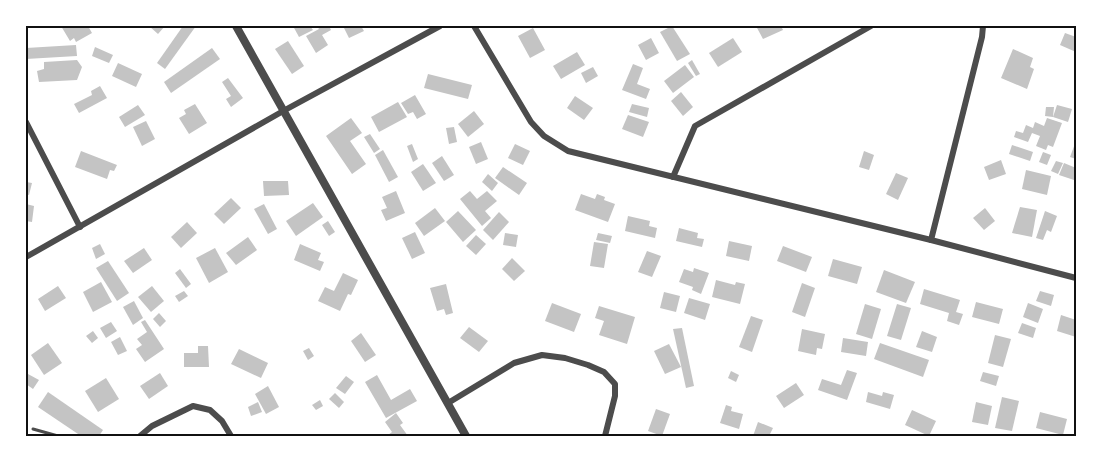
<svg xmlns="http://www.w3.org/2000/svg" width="1102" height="462" font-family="Mulish,sans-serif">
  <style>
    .building { fill: #c4c4c4 }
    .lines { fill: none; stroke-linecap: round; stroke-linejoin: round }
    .service { stroke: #4c4c4c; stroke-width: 3 }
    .minor { stroke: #4c4c4c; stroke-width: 6 }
    .tertiary { stroke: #4c4c4c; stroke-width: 8 }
    .neatline { fill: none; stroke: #111; stroke-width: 2 }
  </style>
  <rect width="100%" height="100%" fill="#fff"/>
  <g class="building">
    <polygon points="61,26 88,26 92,33 76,42 74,38 70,41"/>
    <polygon points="149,26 165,26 158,34"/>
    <polygon points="183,26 196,26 165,69 157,63"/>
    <polygon points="293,26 310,26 313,30 299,37"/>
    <polygon points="317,26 329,26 331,30 322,35 328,45 316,53 306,36 319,29"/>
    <polygon points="343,26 361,26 364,31 349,38"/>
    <polygon points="672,26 690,54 677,61 660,32"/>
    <polygon points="756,26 781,26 783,30 763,39"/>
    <polygon points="533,28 545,50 530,58 518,36"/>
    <polygon points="1065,33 1076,37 1076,52 1060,45"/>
    <polygon points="651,38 659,53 646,60 638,45"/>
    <polygon points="733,38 742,52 718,67 709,53"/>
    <polygon points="288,41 304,66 292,74 275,49"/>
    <polygon points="76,45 77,56 26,59 26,48"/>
    <polygon points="95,47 113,55 109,63 92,56"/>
    <polygon points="212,48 220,59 171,93 164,82"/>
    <polygon points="1013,49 1033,58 1030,67 1034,69 1027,89 1001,78"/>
    <polygon points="577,52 585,65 561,79 553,66"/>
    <polygon points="77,60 82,67 77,80 39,82 37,71 44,69 44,62"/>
    <polygon points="692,60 700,74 696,76 688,63"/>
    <polygon points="118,63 142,74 136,87 112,76"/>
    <polygon points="633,64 643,68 637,84 650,89 646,99 622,90"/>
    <polygon points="685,65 694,77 673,93 664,81"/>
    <polygon points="593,67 598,76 586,83 581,73"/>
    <polygon points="428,74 472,85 468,99 424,88"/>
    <polygon points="228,78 243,98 231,107 226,99 231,96 222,82"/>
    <polygon points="100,86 107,98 79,113 74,104 92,95 91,91"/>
    <polygon points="681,92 693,107 683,116 671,101"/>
    <polygon points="415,95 426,114 417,119 413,112 408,114 401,103"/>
    <polygon points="575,96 593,108 584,120 567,108"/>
    <polygon points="398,102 407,117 379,132 371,117"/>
    <polygon points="195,104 207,123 189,134 179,118 186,114 184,110"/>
    <polygon points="632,104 649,108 647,117 629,112"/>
    <polygon points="138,105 145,115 125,127 119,117"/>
    <polygon points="1057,105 1072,109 1068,122 1053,117"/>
    <polygon points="1046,107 1054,107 1053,117 1045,116"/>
    <polygon points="474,111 484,124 468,137 458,124"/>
    <polygon points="628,115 649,122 643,137 622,129"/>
    <polygon points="351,118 362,133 350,141 366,164 352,174 326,136"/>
    <polygon points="1047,118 1062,123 1053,147 1048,145 1046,150 1036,146 1040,136 1032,133 1028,142 1014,137 1016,131 1023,133 1026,125 1033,128 1035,122 1044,126"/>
    <polygon points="146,121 155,139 142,146 133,127"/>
    <polygon points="454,127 457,142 449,144 446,128"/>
    <polygon points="370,134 380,149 374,153 364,137"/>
    <polygon points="1076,141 1076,159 1070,157"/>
    <polygon points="481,142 488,159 476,164 469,147"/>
    <polygon points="412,144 418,159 413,162 407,146"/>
    <polygon points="515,144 530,151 523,165 508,158"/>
    <polygon points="1012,145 1033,152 1030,161 1009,154"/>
    <polygon points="383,150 398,177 389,182 375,155"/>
    <polygon points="81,151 117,165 114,171 110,170 107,179 75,167"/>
    <polygon points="864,151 874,155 869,170 859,167"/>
    <polygon points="1043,152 1051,155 1047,165 1039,162"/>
    <polygon points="442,156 454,175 444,181 432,163"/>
    <polygon points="1001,160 1006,174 989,180 984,167"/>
    <polygon points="1056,161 1063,163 1058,174 1051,171"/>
    <polygon points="1064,163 1076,168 1074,180 1059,175"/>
    <polygon points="423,164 436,183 423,191 411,172"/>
    <polygon points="503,167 527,183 519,195 495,178"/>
    <polygon points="1026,170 1051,176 1047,195 1022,189"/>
    <polygon points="896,173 908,178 898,200 886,194"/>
    <polygon points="488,174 498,183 492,191 482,182"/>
    <polygon points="263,181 288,181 289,195 264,196"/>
    <polygon points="26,182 32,183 29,195 26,194"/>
    <polygon points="396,191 405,213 386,221 381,210 387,208 382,197"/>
    <polygon points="470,191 477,199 487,191 497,201 485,211 491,218 482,226 460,199"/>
    <polygon points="581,194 595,199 597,194 605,197 604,200 615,204 608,222 575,210"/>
    <polygon points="231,198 241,208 224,224 214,214"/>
    <polygon points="313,203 323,217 296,236 286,221"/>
    <polygon points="26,204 34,206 32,222 26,221"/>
    <polygon points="264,204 277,229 268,234 254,209"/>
    <polygon points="1020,207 1037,210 1032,237 1012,233"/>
    <polygon points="435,208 445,221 424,236 415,223"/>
    <polygon points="985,208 995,221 984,230 973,218"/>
    <polygon points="458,211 476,230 463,242 446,222"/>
    <polygon points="1045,211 1057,216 1051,232 1047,230 1043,240 1036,238"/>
    <polygon points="499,212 509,222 493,240 483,230"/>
    <polygon points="628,216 650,221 649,226 657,228 655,238 625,231"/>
    <polygon points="328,221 335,232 329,236 322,225"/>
    <polygon points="187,222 197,233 181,248 171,237"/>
    <polygon points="679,228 698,233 697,238 704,239 702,247 676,241"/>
    <polygon points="415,232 425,253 412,259 402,238"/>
    <polygon points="505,233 518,235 516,247 503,245"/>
    <polygon points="598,233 612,236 610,243 596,240"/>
    <polygon points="476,235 486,244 476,255 466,246"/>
    <polygon points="248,237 257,250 236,265 226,253"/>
    <polygon points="729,241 752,246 749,261 726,256"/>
    <polygon points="594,242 608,244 604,268 590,266"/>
    <polygon points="100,244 105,254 96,259 92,248"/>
    <polygon points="300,244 321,253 318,260 324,262 320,271 294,260"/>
    <polygon points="783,246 812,257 806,272 777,261"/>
    <polygon points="144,248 152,260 133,273 124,261"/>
    <polygon points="215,248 228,272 209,283 196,258"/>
    <polygon points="647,251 661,256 652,277 638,272"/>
    <polygon points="512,258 525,271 514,281 502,269"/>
    <polygon points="833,259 862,267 857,284 828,276"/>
    <polygon points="108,261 129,293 117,301 96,268"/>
    <polygon points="694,268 709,273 701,294 692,290 693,287 679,282 684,269 693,272"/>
    <polygon points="180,269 191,284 186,288 175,273"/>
    <polygon points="884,270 915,282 906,303 876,292"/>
    <polygon points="343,273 358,280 351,295 348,294 340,311 318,301 325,287 334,291"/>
    <polygon points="716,280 735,285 736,282 745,284 740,304 712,297"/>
    <polygon points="101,282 112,302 93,312 83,292"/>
    <polygon points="802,283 815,288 805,317 792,312"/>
    <polygon points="446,284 453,313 446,315 444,309 437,311 430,288"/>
    <polygon points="58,286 66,298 45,311 38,299"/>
    <polygon points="152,286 164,301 151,312 138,297"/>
    <polygon points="924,289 960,300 956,312 963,314 959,325 947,321 949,313 920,304"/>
    <polygon points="184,291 188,296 179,302 175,296"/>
    <polygon points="1040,291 1054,295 1051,306 1036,301"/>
    <polygon points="664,292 680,296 676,312 660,308"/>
    <polygon points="689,298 710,304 705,320 684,313"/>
    <polygon points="134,301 143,318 133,325 123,307"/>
    <polygon points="976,302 1003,309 999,324 972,317"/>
    <polygon points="552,303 581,314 574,332 545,321"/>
    <polygon points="1028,303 1043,309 1038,323 1023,317"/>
    <polygon points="865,304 881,309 872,339 856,334"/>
    <polygon points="897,304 911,308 901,340 887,336"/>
    <polygon points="599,306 635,317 627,344 599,335 604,321 595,318"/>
    <polygon points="159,313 166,321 160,327 153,319"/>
    <polygon points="1061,315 1076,320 1076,337 1057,331"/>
    <polygon points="751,316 763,320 752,352 739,347"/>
    <polygon points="145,320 164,349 145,362 136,349 142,345 137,339 147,332 141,322"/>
    <polygon points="111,322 117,331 106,338 100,328"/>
    <polygon points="1022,323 1036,328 1033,338 1018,333"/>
    <polygon points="469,327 488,341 479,352 460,338"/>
    <polygon points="682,328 694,386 686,388 673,329"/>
    <polygon points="802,329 825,334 822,349 817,348 816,355 798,351"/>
    <polygon points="93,331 98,338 92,343 86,336"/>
    <polygon points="922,331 937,337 932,352 916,347"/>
    <polygon points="361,333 376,355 365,362 351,341"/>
    <polygon points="995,335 1011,339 1003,367 988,363"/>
    <polygon points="120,337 127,351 118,355 111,342"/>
    <polygon points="843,338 868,342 866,356 841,352"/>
    <polygon points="48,343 62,363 44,375 31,355"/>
    <polygon points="880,343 929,360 923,377 874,359"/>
    <polygon points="669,344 681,367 665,374 654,351"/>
    <polygon points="198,346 208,346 209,367 184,367 184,353 198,353"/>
    <polygon points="309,348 314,356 308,360 303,351"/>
    <polygon points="239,349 268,363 261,378 231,364"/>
    <polygon points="847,370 857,373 847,400 818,390 822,379 841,385"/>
    <polygon points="731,371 739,375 736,382 728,378"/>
    <polygon points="983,372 999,376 996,386 980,381"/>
    <polygon points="160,373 168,386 149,399 140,386"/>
    <polygon points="28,374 39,380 33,389 26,384"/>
    <polygon points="377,375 391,400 410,389 417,401 386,418 365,382"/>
    <polygon points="346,376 354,382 345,394 336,388"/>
    <polygon points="106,378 119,399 98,412 85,391"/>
    <polygon points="796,383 804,395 784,408 776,396"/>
    <polygon points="268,386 279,407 266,414 255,394"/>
    <polygon points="48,392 103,430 99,436 81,436 38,407"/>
    <polygon points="868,392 882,396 883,392 894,395 890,409 866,402"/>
    <polygon points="335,393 344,402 339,408 329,399"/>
    <polygon points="1002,397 1019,401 1012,431 995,428"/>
    <polygon points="320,400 323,406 316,410 312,405"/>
    <polygon points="258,402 262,412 251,416 248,407"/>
    <polygon points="976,402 992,406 988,425 972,422"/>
    <polygon points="726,405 732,407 731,411 743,414 739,429 720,423"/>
    <polygon points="656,409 670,414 662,436 648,431"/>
    <polygon points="912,410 936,421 929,436 905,425"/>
    <polygon points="1040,412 1067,419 1063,435 1036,428"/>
    <polygon points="396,413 403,423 400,425 408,436 389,436 388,435 392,432 385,422"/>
    <polygon points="758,422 773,428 769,436 753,436"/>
  </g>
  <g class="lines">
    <polyline class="service" points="33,429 58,436"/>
    <g class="minor">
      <polyline points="474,26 531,122 544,136 568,151 931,240 1076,278"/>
      <polyline points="26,122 80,227"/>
      <polyline points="673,177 695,126 871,26"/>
      <polyline points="931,240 982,37 983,26"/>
      <polyline points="26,257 285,110 440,26"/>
      <polyline points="448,403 514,363 542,355 565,358 588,365 604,372 615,384 615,396 605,436"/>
      <polyline points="140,436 152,426 193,406 210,410 222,421 231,436"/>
    </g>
    <polyline class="tertiary" points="236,26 466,436"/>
  </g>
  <rect width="1102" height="462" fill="none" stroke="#ffffff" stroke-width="54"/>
  <rect x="27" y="27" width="1048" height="408" class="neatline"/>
</svg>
